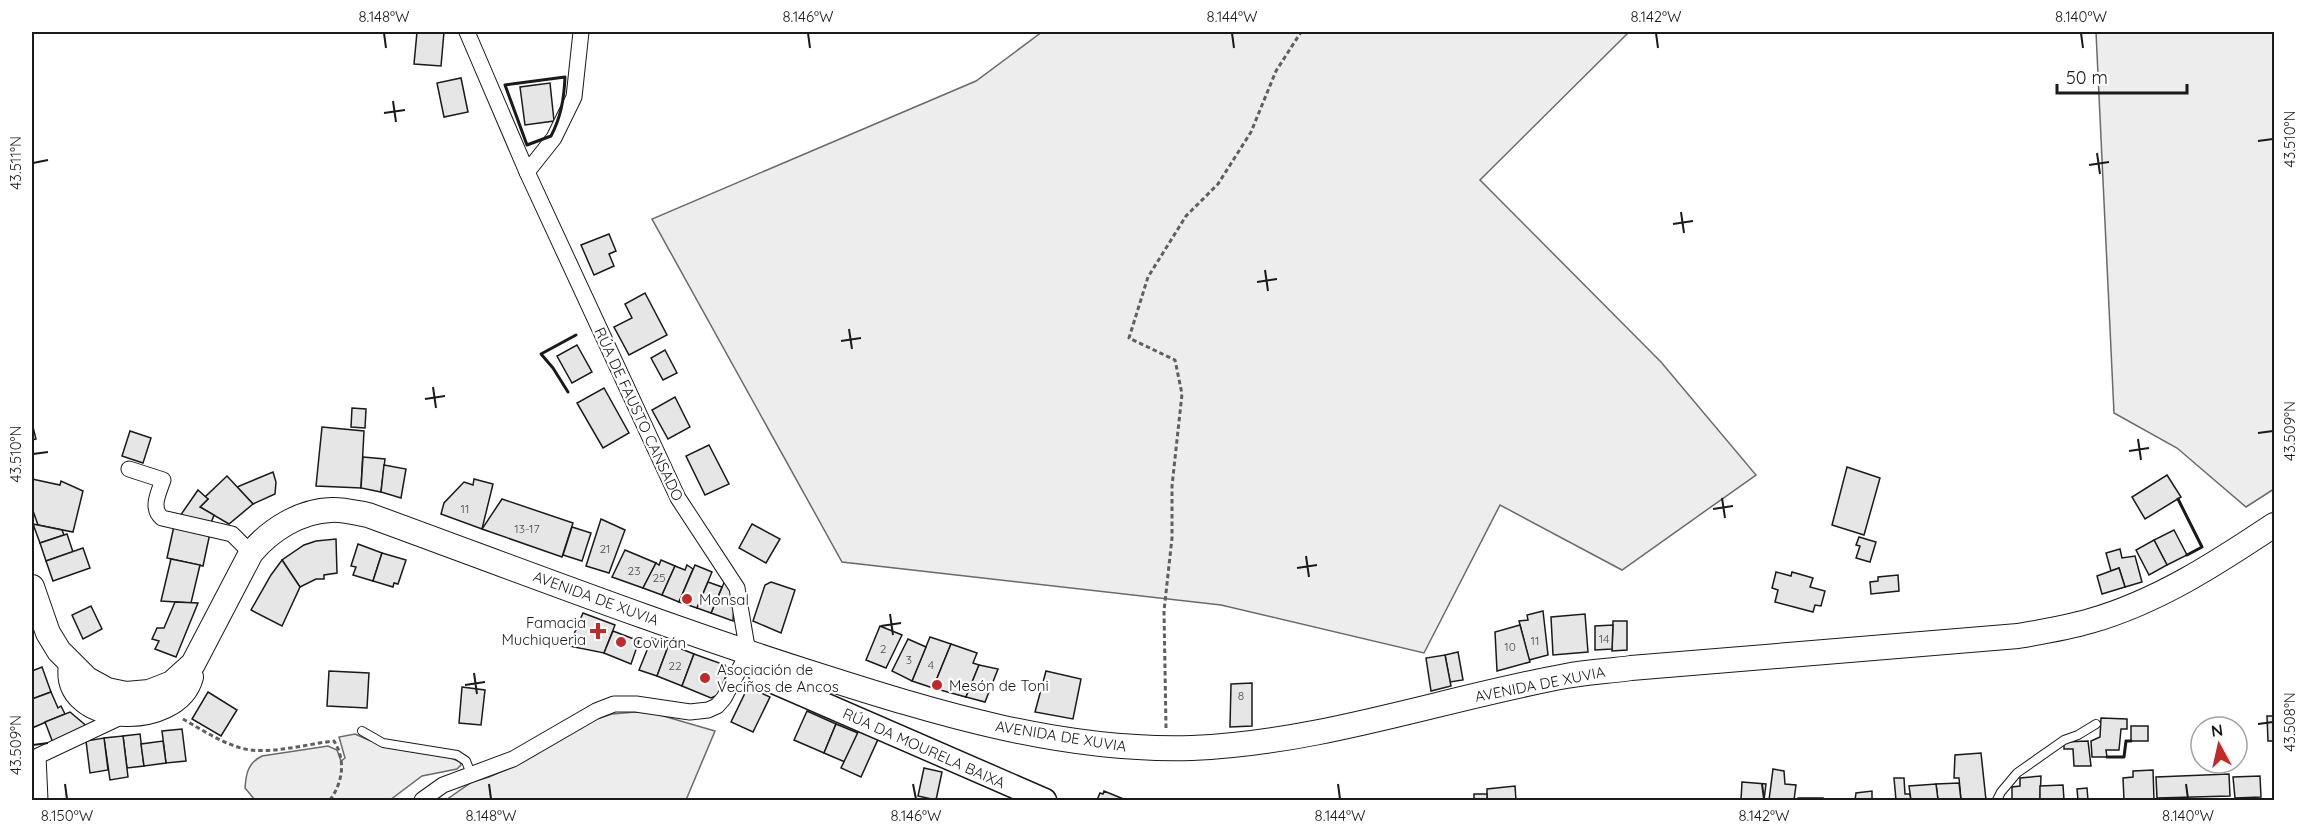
<svg xmlns="http://www.w3.org/2000/svg" width="2306" height="832" font-family="Quicksand,sans-serif">
  <style>
    .green { fill: #ededed; stroke: #6a6a6a; stroke-width: 1.5 }
    .building { fill: #e6e6e6; stroke: #1a1a1a; stroke-width: 1.5 }
    .lines { fill: none; stroke-linecap: round; stroke-linejoin: round }
    .lane-casing { stroke: #1a1a1a; stroke-width: 10 }
    .street-casing { stroke: #1a1a1a; stroke-width: 17 }
    .secondary-casing { stroke: #1a1a1a; stroke-width: 25 }
    .primary-casing { stroke: #1a1a1a; stroke-width: 26 }
    .path { stroke: #5f5f5f; stroke-width: 3; stroke-dasharray: 4.5 3; stroke-linecap: butt }
    .lane { stroke: #fff; stroke-width: 8 }
    .street { stroke: #fff; stroke-width: 15 }
    .secondary { stroke: #fff; stroke-width: 22 }
    .primary { stroke: #fff; stroke-width: 24 }
    .wall { stroke: #1a1a1a; stroke-width: 3 }
    .ticks { fill: none; stroke: #1a1a1a; stroke-width: 2 }
    .poi-dot { fill: #c62828; stroke: #fff; stroke-width: 2 }
    .labels { text-anchor: middle; dominant-baseline: central; stroke-width: 4.5; stroke-linejoin: round; paint-order: stroke }
    .number-label { font-size: 12px; fill: #4d4d4d }
    .street-label { font-size: 15px; fill: #1a1a1a; stroke: #fff }
    .poi-label { font-size: 15px; fill: #1a1a1a; stroke: #fff; text-anchor: start }
    .neatline { fill: none; stroke: #1a1a1a; stroke-width: 2 }
    .ticks-label { font-size: 15px; text-anchor: middle; fill: #1a1a1a }
  </style>
  <rect width="100%" height="100%" fill="#fff"/>
  <g class="green">
    <polygon points="1042,32 1629,32 1480,180 1661,362 1756,475 1622,570 1500,505 1424,653 1221,605 842,562 652,219 976,81"/>
    <polygon points="2096,32 2274,32 2274,489 2246,507 2177,448 2114,413"/>
    <polygon points="635,712 653,713 715,731 686,800 446,800 472,782 489,777 505,770 591,721 612,714"/>
    <path d="M355 734C375 744 393 748 414 752 430 755 446 754 460 762L461 765 457 769 422 776 390 800H255L245 788C246 773 248 763 262 756L328 746 337 750 341 761 345 758 339 737Z"/>
  </g>
  <g class="building">
    <polygon points="417,32 444,32 441,66 414,64"/>
    <polygon points="461,78 468,112 444,117 437,83"/>
    <polygon points="550,83 554,121 525,125 520,87"/>
    <polygon points="609,234 616,251 609,254 614,266 594,275 581,245"/>
    <polygon points="645,293 667,335 629,355 614,327 632,318 625,304"/>
    <polygon points="577,345 592,372 572,383 557,356"/>
    <polygon points="665,350 677,373 663,380 651,358"/>
    <polygon points="604,388 629,433 603,448 577,403"/>
    <polygon points="675,397 690,427 668,439 652,410"/>
    <polygon points="352,408 366,409 365,428 351,427"/>
    <polygon points="32,423 36,439 32,440"/>
    <polygon points="322,427 364,431 361,488 316,486"/>
    <polygon points="130,431 151,438 143,463 122,456"/>
    <polygon points="709,445 729,484 705,495 686,456"/>
    <polygon points="363,457 385,459 381,492 361,488"/>
    <polygon points="384,465 406,469 401,498 381,492"/>
    <polygon points="1847,467 1880,478 1864,535 1832,525"/>
    <polygon points="273,472 276,482 275,494 253,504 237,487"/>
    <polygon points="2167,475 2181,497 2145,519 2132,497"/>
    <polygon points="227,476 253,504 229,524 200,507 208,499 205,497"/>
    <polygon points="32,479 60,485 61,481 83,491 73,532 38,525 32,508"/>
    <polygon points="474,479 493,484 482,529 441,514 444,503 464,482 473,485"/>
    <polygon points="198,490 208,499 200,507 214,515 211,523 180,516"/>
    <polygon points="502,499 573,523 562,557 482,529"/>
    <polygon points="601,519 625,530 609,573 586,566"/>
    <polygon points="33,524 62,530 64,535 40,543"/>
    <polygon points="752,524 780,539 766,563 739,548"/>
    <polygon points="174,526 210,533 203,566 167,558"/>
    <polygon points="572,527 591,533 582,561 563,555"/>
    <polygon points="2174,530 2187,555 2167,565 2154,540"/>
    <polygon points="67,534 73,552 46,561 40,543"/>
    <polygon points="1859,537 1876,542 1870,562 1856,558 1860,546 1856,545"/>
    <polygon points="336,539 337,573 324,575 324,579 316,579 300,587 282,560 304,545 316,541"/>
    <polygon points="2154,540 2167,565 2149,575 2136,550"/>
    <polygon points="358,544 382,553 373,581 353,575 356,567 351,566"/>
    <polygon points="83,548 90,568 53,581 46,561"/>
    <polygon points="2120,549 2122,558 2135,556 2142,582 2125,587 2119,568 2111,571 2106,553"/>
    <polygon points="625,550 656,563 643,588 612,577"/>
    <polygon points="382,553 406,560 398,584 394,583 393,587 373,581"/>
    <polygon points="171,559 200,565 191,603 161,601"/>
    <polygon points="282,560 300,587 282,626 251,610 271,575"/>
    <polygon points="661,560 675,566 662,595 643,588 656,563 659,565"/>
    <polygon points="687,565 693,569 679,602 662,595 675,566 685,570"/>
    <polygon points="695,565 712,572 697,608 679,602"/>
    <polygon points="2119,568 2125,587 2102,594 2097,576"/>
    <polygon points="1776,572 1791,576 1792,572 1813,578 1810,587 1825,591 1821,606 1815,605 1813,612 1775,602 1778,590 1772,588"/>
    <polygon points="1898,575 1899,591 1871,594 1870,582 1878,581 1878,577"/>
    <polygon points="726,578 734,602 733,621 711,613"/>
    <polygon points="708,582 722,587 711,613 697,608"/>
    <polygon points="771,582 795,590 781,633 753,621 765,585"/>
    <polygon points="175,602 198,603 176,657 155,649 159,641 152,639 157,628 164,628"/>
    <polygon points="91,606 102,629 83,639 72,615"/>
    <polygon points="1543,611 1548,655 1529,660 1519,621 1528,620 1527,615"/>
    <polygon points="583,613 615,625 604,653 569,646"/>
    <polygon points="1585,614 1588,652 1553,655 1551,617"/>
    <polygon points="1613,621 1627,621 1627,650 1612,651"/>
    <polygon points="1520,625 1530,662 1497,671 1495,632"/>
    <polygon points="1613,625 1612,649 1595,650 1595,626"/>
    <polygon points="880,626 902,635 886,668 866,660"/>
    <polygon points="613,631 639,641 631,664 604,653"/>
    <polygon points="930,637 951,644 933,688 912,681"/>
    <polygon points="652,638 669,644 657,676 639,670"/>
    <polygon points="908,639 926,647 912,681 892,671"/>
    <polygon points="669,644 694,654 682,686 657,676"/>
    <polygon points="951,644 977,653 973,663 979,665 966,697 933,688"/>
    <polygon points="1458,652 1463,680 1450,682 1445,655"/>
    <polygon points="694,654 725,665 728,671 718,695 711,698 682,686"/>
    <polygon points="1445,655 1451,686 1431,691 1426,658"/>
    <polygon points="979,665 998,669 985,702 966,697"/>
    <polygon points="42,667 51,692 32,699 32,671"/>
    <polygon points="329,671 369,673 367,708 327,706"/>
    <polygon points="1046,671 1081,679 1073,719 1035,712"/>
    <polygon points="1252,683 1252,726 1230,727 1231,684"/>
    <polygon points="462,687 485,690 481,725 459,723"/>
    <polygon points="748,687 770,697 753,732 731,722"/>
    <polygon points="51,692 58,708 61,706 65,714 32,728 32,699"/>
    <polygon points="208,692 237,710 221,736 192,719"/>
    <polygon points="807,711 836,724 824,753 794,740"/>
    <polygon points="70,712 89,728 53,743 45,722"/>
    <polygon points="2267,716 2274,716 2274,741 2268,741"/>
    <polygon points="2101,718 2127,719 2127,729 2121,729 2119,750 2106,750 2107,757 2092,757 2091,741 2100,737"/>
    <polygon points="836,724 858,733 845,762 824,753"/>
    <rect x="2131" y="726" width="17" height="15"/>
    <polygon points="860,728 879,737 861,777 841,768"/>
    <polygon points="182,729 186,761 166,763 162,731"/>
    <polygon points="140,734 144,766 127,768 123,736"/>
    <polygon points="123,736 128,777 110,780 104,738"/>
    <polygon points="104,738 108,770 90,773 86,741"/>
    <polygon points="163,741 166,763 144,766 141,744"/>
    <polygon points="2088,741 2091,766 2074,766 2073,749 2064,749 2064,742"/>
    <polygon points="1981,753 1986,800 1961,800 1959,778 1954,778 1955,755"/>
    <polygon points="924,768 942,772 936,800 918,796"/>
    <polygon points="1773,769 1784,771 1785,784 1796,785 1794,800 1769,800"/>
    <polygon points="2153,770 2154,800 2124,800 2123,778 2133,777 2133,771"/>
    <polygon points="2229,774 2230,796 2157,798 2156,777"/>
    <polygon points="2041,776 2040,800 2012,800 2012,787 2020,786 2020,778"/>
    <polygon points="2260,776 2261,797 2235,798 2233,777"/>
    <polygon points="1894,778 1904,778 1905,794 1910,794 1911,800 1896,800"/>
    <polygon points="1742,782 1766,784 1764,800 1741,800"/>
    <polygon points="1959,783 1961,800 1938,800 1936,784"/>
    <polygon points="1936,784 1938,800 1911,800 1909,786"/>
    <polygon points="2063,785 2064,800 2040,800 2040,786"/>
    <polygon points="1515,786 1516,800 1487,800 1487,789"/>
    <polygon points="2087,788 2088,800 2078,800 2077,789"/>
    <polygon points="1104,791 1126,800 1097,800 1100,793 1103,794"/>
    <polygon points="1872,791 1872,800 1855,800 1856,793"/>
    <rect x="1474" y="794" width="13" height="6"/>
    <polygon points="1798,798 1823,798 1823,800 1797,800"/>
    <polygon points="1403,799 1404,800 1366,800"/>
  </g>
  <g class="lines">
    <defs>
      <g id="lane">
        <polyline points="362,731 383,743 457,755 466,761 471,774"/>
        <polyline points="1997,800 2001,792 2017,773 2064,740 2078,735 2096,724"/>
      </g>
      <g id="street">
        <polyline points="527,172 554,138 574,97 581,32"/>
        <path d="M129 469 163 480C159 492 150 508 162 518L232 534 251 553"/>
        <polyline points="40,800 38,756 125,715"/>
        <polyline points="422,800 443,785 513,759 596,711 614,704 636,704 690,712 708,710 717,706 724,698 748,653 737,588 678,498 527,172 467,32"/>
      </g>
      <polyline id="secondary" points="748,653 762,677 1045,800"/>
      <g id="primary">
        <path d="M32 587 48 633 59 651 87 679 107 690 126 694 149 692 172 683 193 664 251 553C270 530 300 511 331 510 342 509 356 513 368 515 516 569 663 626 814 674 936 713 1062 752 1192 748 1320 743 1441 699 1566 676 1588 672 1610 671 1631 668L2018 636C2042 632 2066 628 2090 621 2157 602 2217 563 2274 525"/>
        <path d="M71 665C61 726 177 730 191 677"/>
      </g>
    </defs>
    <use href="#lane" class="lane-casing"/>
    <use href="#street" class="street-casing"/>
    <use href="#secondary" class="secondary-casing"/>
    <use href="#primary" class="primary-casing"/>
    <g class="path">
      <path d="M183 719C204 731 226 746 250 750 277 753 307 744 334 741 346 760 343 782 330 800"/>
      <polyline points="1166,728 1164,611 1172,538 1172,486 1182,394 1175,360 1129,338 1148,277 1186,216 1218,184 1251,132 1276,71 1301,32"/>
    </g>
    <use href="#lane" class="lane"/>
    <use href="#street" class="street"/>
    <use href="#secondary" class="secondary"/>
    <use href="#primary" class="primary"/>
    <g class="wall">
      <path d="M565 77C564 99 561 117 551 136L527 145 505 85Z"/>
      <polyline points="568,392 553,368 541,354 576,335"/>
      <polyline points="2178,499 2202,547 2187,555"/>
      <polyline points="2107,757 2124,757 2126,741 2131,741"/>
    </g>
  </g>
  <path class="ticks" d="M384 33 386 48M808 33 810 48M1232 33 1234 48M1656 33 1658 48M2081 33 2083 48M393 101 396 122M384 113 405 110M2258 141 2273 139M2097 153 2100 174M33 163 48 160M2089 165 2109 162M1681 212 1684 233M1673 224 1693 221M1265 270 1268 291M1257 282 1277 279M849 329 852 349M841 341 861 338M433 387 436 408M425 399 445 396M2258 433 2273 431M2138 439 2141 460M2129 451 2149 448M33 454 48 452M1722 498 1725 518M1713 509 1733 506M1306 556 1309 577M1297 568 1317 565M890 614 893 635M881 626 901 623M474 673 477 694M465 685 485 682M2258 724 2273 722M33 745 48 743M65 784 67 799M489 784 491 799M913 784 916 799M1338 784 1340 799M1762 784 1764 799M2186 784 2188 799"/>
  <g class="poi-dot">
    <circle cx="687" cy="599" r="6"/>
    <path d="M595 622h6v6h6v6h-6v6h-6v-6h-6v-6h6z"/>
    <circle cx="621" cy="642" r="6"/>
    <circle cx="705" cy="678" r="6"/>
    <circle cx="937" cy="685" r="6"/>
  </g>
  <g class="labels">
    <g class="number-label">
      <text x="465" y="508">11</text>
      <text x="527" y="528">13-17</text>
      <text x="605" y="548">21</text>
      <text x="634" y="570">23</text>
      <text x="659" y="577">25</text>
      <text x="1604" y="638">14</text>
      <text x="1535" y="640">11</text>
      <text x="1510" y="646">10</text>
      <text x="883" y="648">2</text>
      <text x="909" y="659">3</text>
      <text x="931" y="664">4</text>
      <text x="675" y="665">22</text>
      <text x="1241" y="695">8</text>
    </g>
    <g class="street-label">
      <text transform="translate(639 414) rotate(65)">RÚA DE FAUSTO CANSADO</text>
      <text transform="translate(596 598) rotate(20)">AVENIDA DE XUVIA</text>
      <text transform="translate(1540 684) rotate(-11)">AVENIDA DE XUVIA</text>
      <text transform="translate(1061 736) rotate(9)">AVENIDA DE XUVIA</text>
      <text transform="translate(924 748) rotate(24)">RÚA DA MOURELA BAIXA</text>
    </g>
    <g class="poi-label">
      <text x="699" y="599">Monsal</text>
      <text x="586" y="622" text-anchor="end">Famacia<tspan x="586" dy="17">Muchiqueria</tspan></text>
      <text x="633" y="642">Covirán</text>
      <text x="717" y="669">Asociación de<tspan x="717" dy="17">Veciños de Ancos</tspan></text>
      <text x="949" y="685">Mesón de Toni</text>
    </g>
  </g>
  <rect width="2306" height="832" fill="none" stroke="#ffffff" stroke-width="66"/>
  <g transform="translate(2219 745) rotate(352)"><circle r="28" fill="#ffffff" stroke="#a3a3a3" stroke-width="1.5"/>
  <path d="M0-4.5L10 22L0 15L-10 22Z" fill="#c62828"/>
  <text y="-9" font-size="16" font-weight="bold" text-anchor="middle" fill="#1a1a1a">N</text>
  </g>
  <path d="M2057 84v9h130v-9" fill="none" stroke="#1a1a1a" stroke-width="3"/>
  <text x="2066" y="84" font-size="18" fill="#1a1a1a" stroke="#ffffff" stroke-width="4.5" paint-order="stroke">50 m</text>
  <rect x="33" y="33" width="2240" height="766" class="neatline"/>
  <g class="ticks-label">
    <text x="384" y="22">8.148°W</text>
    <text x="808" y="22">8.146°W</text>
    <text x="1232" y="22">8.144°W</text>
    <text x="1656" y="22">8.142°W</text>
    <text x="2081" y="22">8.140°W</text>
    <text transform="translate(2290 139) rotate(-90)" y="5">43.510°N</text>
    <text transform="translate(16 163) rotate(-90)" y="5">43.511°N</text>
    <text transform="translate(2290 431) rotate(-90)" y="5">43.509°N</text>
    <text transform="translate(16 454) rotate(-90)" y="5">43.510°N</text>
    <text transform="translate(2290 722) rotate(-90)" y="5">43.508°N</text>
    <text transform="translate(16 745) rotate(-90)" y="5">43.509°N</text>
    <text x="67" y="821">8.150°W</text>
    <text x="491" y="821">8.148°W</text>
    <text x="916" y="821">8.146°W</text>
    <text x="1340" y="821">8.144°W</text>
    <text x="1764" y="821">8.142°W</text>
    <text x="2188" y="821">8.140°W</text>
  </g>
</svg>
